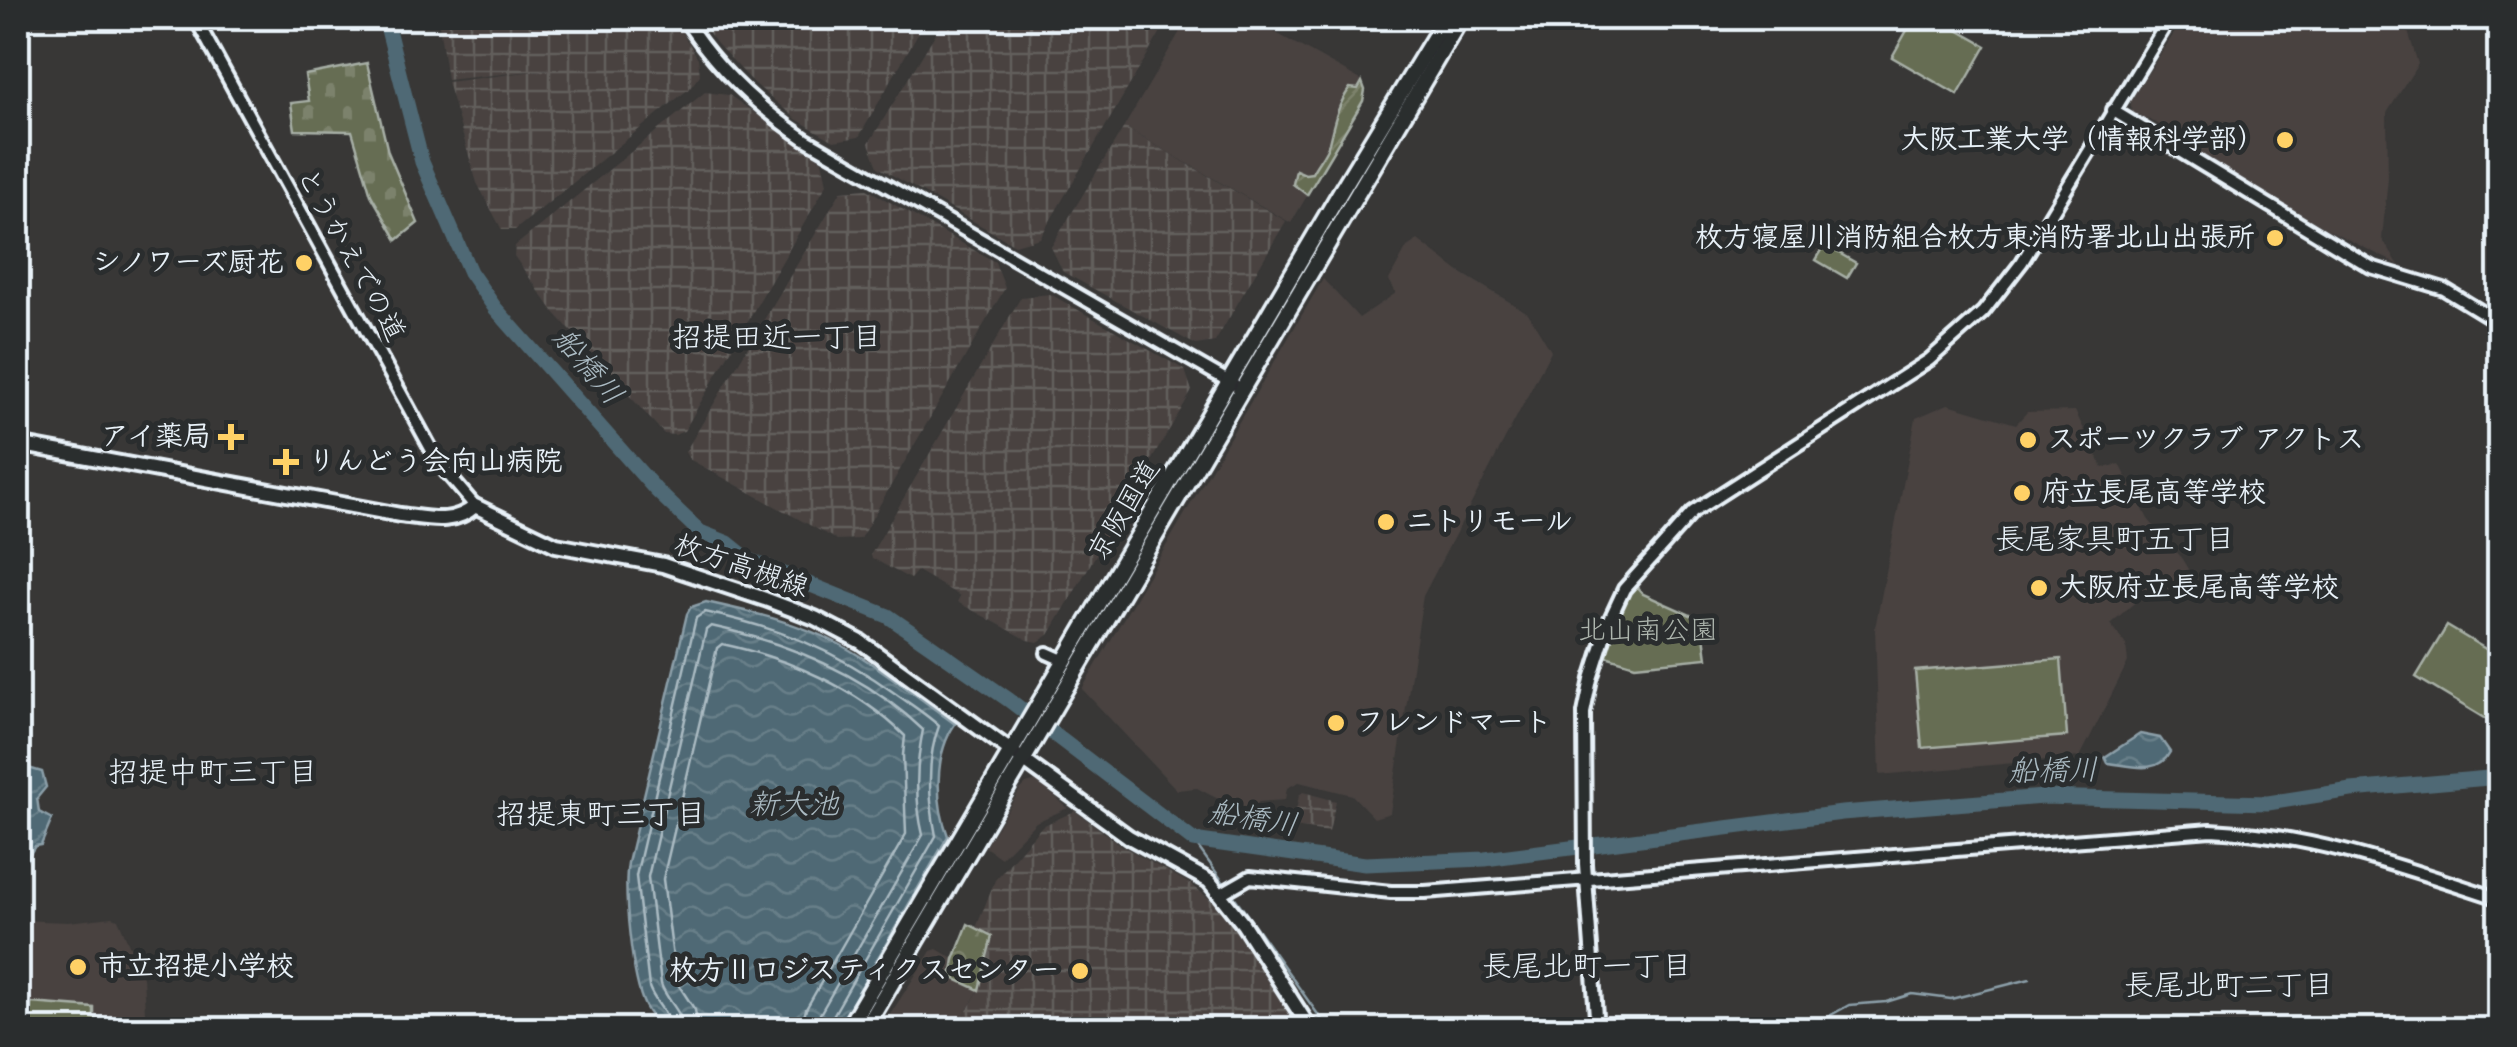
<svg xmlns="http://www.w3.org/2000/svg" width="2517" height="1047" font-family="Kalam,'Klee One',sans-serif">
  <style>
    .built { fill: #484240 }
    .industrial { fill: url(#industrial-grid) }
    .forest { fill: url(#forest-crowns); stroke: #a7afa6; stroke-width: 2.5 }
    .cemetery { fill: url(#cemetery-stones); stroke: #a7afa6; stroke-width: 2.5 }
    .park { fill: #666d53; stroke: #a7afa6; stroke-width: 2.5 }
    .garden { fill: url(#garden-furrows); stroke: #a7afa6; stroke-width: 2.5 }
    .water { fill: url(#water-waves); stroke: #8c9fa9; stroke-width: 2.5 }
    .lines { fill: none; stroke-linecap: round; stroke-linejoin: round }
    .shore { stroke: #abbbc3; stroke-width: 2.5 }
    .stream { stroke: #8c9fa9; stroke-width: 2.5 }
    .river { stroke: #4f6974; stroke-width: 15 }
    .minor-casing { stroke: #e8f1f8; stroke-width: 18 }
    .major-casing { stroke: #e8f1f8; stroke-width: 20 }
    .highway-casing { stroke: #e8f1f8; stroke-width: 21 }
    .minor { stroke: #2a2d2e; stroke-width: 10 }
    .major { stroke: #2a2d2e; stroke-width: 12 }
    .highway { stroke: #2a2d2e; stroke-width: 14 }
    .poi-dot { fill: #ffd166; stroke: #2a2d2e; stroke-width: 4 }
    .labels { text-anchor: middle; dominant-baseline: central; stroke-width: 10; stroke-linejoin: round; paint-order: stroke }
    .poi-label { font-size: 28px; font-weight: bold; fill: #e8f1f8; stroke: #2a2d2e; text-anchor: start }
    .street-label { font-size: 28px; fill: #e8f1f8; stroke: #2a2d2e }
    .park-label { font-size: 28px; fill: #aeb6ae; stroke: #2a2d2e }
    .neighbourhood-label { font-size: 30px; fill: #e8f1f8; stroke: #2a2d2e }
    .water-label { font-size: 30px; font-style: italic; fill: #abbbc3; stroke: #2a2d2e }
  </style>
  <defs>
    <pattern id="industrial-grid" width="8" height="8" patternUnits="userSpaceOnUse" patternTransform="scale(2.5)"><rect width="8" height="8" fill="#484240"/><path d="M0 4h8M4 0v8" fill="none" stroke="#625e5c"/></pattern>
    <pattern id="forest-crowns" width="20" height="18" patternUnits="userSpaceOnUse" patternTransform="scale(2.5)"><rect width="20" height="18" fill="#666d53"/><path d="M2 6a3 3 0 1 1 6 0M12 15a3 3 0 1 1 6 0" fill="none" stroke="#7c826c"/></pattern>
    <pattern id="cemetery-stones" width="16" height="16" patternUnits="userSpaceOnUse" patternTransform="scale(2.5)"><rect width="16" height="16" fill="#666d53"/><path d="M2 7V4a2 2 0 0 1 4 0v3zM10 15v-3a2 2 0 0 1 4 0v3z" fill="#7c826c"/></pattern>
    <pattern id="garden-furrows" width="10" height="10" patternUnits="userSpaceOnUse" patternTransform="scale(2.5)"><rect width="10" height="10" fill="#666d53"/><path d="M-1 1l2-2M0 10L10 0M9 11l2-2" fill="none" stroke="#7c826c"/></pattern>
    <pattern id="water-waves" width="16" height="10" patternUnits="userSpaceOnUse" patternTransform="scale(2.5)"><rect width="16" height="10" fill="#4f6974"/><path d="M0 5q4-4 8 0t8 0" fill="none" stroke="#687f89"/></pattern>
  </defs>
  <rect width="100%" height="100%" fill="#383736"/>
  <filter id="ink" filterUnits="userSpaceOnUse"><feTurbulence type="fractalNoise" baseFrequency=".01" numOctaves="2"/><feDisplacementMap in="SourceGraphic" scale="20" xChannelSelector="R" yChannelSelector="G"/><feConvolveMatrix kernelMatrix="1 2 1 2 8 2 1 2 1" color-interpolation-filters="sRGB"/></filter>
  <g filter="url(#ink)">
    <g class="built">
      <polygon points="1188,18 1249,18 1361,80 1364,85 1363,101 1291,223 1124,127"/>
      <polygon points="2184,18 2404,18 2418,64 2387,113 2388,178 2382,239 2399,265 2323,227 2187,146 2179,134 2132,112 2130,101"/>
      <polygon points="1418,240 1458,271 1528,313 1551,351 1423,596 1390,813 1374,818 1352,795 1299,782 1287,788 1285,800 1259,802 1251,808 1218,799 1197,788 1177,790 1082,689 1323,279 1359,318 1396,293 1389,280 1407,247"/>
      <polygon points="1948,404 2016,424 2027,412 2075,411 2103,468 2120,464 2148,519 2182,559 2194,579 2193,598 2140,598 2110,624 2126,645 2128,662 2080,757 1880,775 1875,628 1916,418"/>
      <polygon points="1037,781 1068,808 1036,822 1001,858 985,847 1019,791 1026,784"/>
      <polygon points="113,917 118,919 143,977 146,1029 18,1030 18,920 68,922"/>
      <polygon points="937,949 954,959 951,977 979,990 956,1029 880,1030 931,951"/>
    </g>
    <g class="industrial">
      <polygon points="438,18 673,18 698,58 700,75 690,88 515,230 502,230 477,183 447,82 550,69 447,80"/>
      <polygon points="698,18 924,18 925,21 859,137 834,141 796,119 754,83 717,44"/>
      <polygon points="945,18 1169,18 1040,238 1015,245 878,167 869,143"/>
      <polygon points="705,92 729,95 822,160 827,184 684,431 675,435 664,434 553,311 514,256 515,246"/>
      <polygon points="1124,127 1286,221 1215,342 1196,345 1063,272 1051,247"/>
      <polygon points="867,189 995,262 1005,288 860,539 837,540 689,459 685,452 841,191"/>
      <polygon points="1050,294 1185,370 1192,391 1049,635 1038,642 1028,640 957,602 960,596 917,571 910,579 872,558 871,554 1021,297"/>
      <polygon points="1303,792 1336,801 1329,832 1257,822 1263,815 1271,816 1273,813 1295,816 1299,795"/>
      <polygon points="1075,811 1122,846 1192,885 1222,909 1303,1029 956,1030 979,990 989,953 992,936 976,928 995,880 1042,826"/>
    </g>
    <polygon class="forest" points="968,924 992,936 979,990 951,977 954,959"/>
    <polygon class="cemetery" points="367,63 388,152 418,223 397,240 371,195 352,131 295,130 291,103 309,101 305,75"/>
    <g class="park">
      <polygon points="1914,18 1936,18 1986,46 1958,95 1892,57"/>
      <polygon points="1825,245 1856,263 1847,278 1816,260"/>
      <polygon points="1635,585 1643,594 1702,620 1707,658 1635,665 1602,655 1625,597"/>
      <polygon points="2447,626 2499,657 2499,714 2494,724 2416,677"/>
      <polygon points="2061,659 2067,736 1922,748 1915,671"/>
      <polygon points="31,1003 94,1008 94,1018 120,1019 119,1029 18,1029 18,1009 30,1009"/>
    </g>
    <path class="garden" d="M1362 82 1365 90 1363 101 1307 195 1293 184 1296 170 1305 174 1312 173C1317 163 1326 153 1329 143 1334 123 1337 106 1350 88L1358 89Z"/>
    <g class="water">
      <path d="M706 602C751 612 797 622 839 644 880 666 917 697 955 724 934 754 935 802 948 836L837 1029H667C658 1024 650 1016 645 1006 632 980 623 892 628 863L687 614 691 607Z"/>
      <path d="M2140 734 2160 738 2170 752C2158 776 2129 765 2108 763L2105 757Z"/>
      <polygon points="18,765 42,772 46,787 37,798 39,812 52,819 41,845 35,846 26,860 18,859"/>
    </g>
    <g class="lines">
      <g class="shore">
        <path d="M671 1030C670 1015 654 1002 649 987L636 876 696 618 705 612C779 628 834 649 896 694 910 704 926 714 939 726 926 760 929 801 936 836L830 1021 829 1030"/>
        <path d="M683 1030C683 1011 667 1002 661 984L648 877 706 630 711 626C789 643 865 674 923 730 916 764 915 802 923 835L820 1014 816 1030"/>
        <path d="M699 1030 695 1010 676 981 663 879 717 648 722 644C788 658 857 688 905 736L903 755 906 834 806 1009 801 1030"/>
      </g>
      <g class="stream">
        <polyline points="1193,840 1226,886"/>
        <polyline points="1231,892 1329,1030"/>
        <polyline points="1820,1030 1831,1015 1849,1005 1886,1002 1912,994 1951,999 2030,979"/>
      </g>
      <polyline class="river" points="385,18 422,162 470,272 495,308 656,490 700,532 728,543 749,560 888,616 1009,700 1193,840 1365,864 1485,859 1842,813 2043,797 2268,803 2351,790 2500,777"/>
      <defs>
        <g id="minor">
          <polyline points="195,18 440,465 475,506"/>
          <path d="M684 18C715 67 756 106 805 139L1242 389"/>
          <polyline points="2112,110 2371,267 2444,289 2500,323"/>
          <polyline points="1047,653 1065,661"/>
          <path d="M1222 893 1250 877 1391 892H1425L2211 830C2314 835 2402 867 2500 899"/>
          <polyline points="1597,1030 1585,864 1584,713 1591,679 1610,619 1624,589 1693,512 1929,360 1983,312 2022,262 2170,18"/>
        </g>
        <path id="major" d="M18 444 400 515C427 518 453 526 475 506L556 545 663 565 765 599 815 618 861 642 1129 837 1209 881 1243 924 1311 1030"/>
        <g id="highway">
          <polyline points="847,1030 1341,191 1446,18"/>
          <polyline points="864,1030 1461,18"/>
        </g>
      </defs>
      <use href="#minor" class="minor-casing"/>
      <use href="#major" class="major-casing"/>
      <use href="#highway" class="highway-casing"/>
      <use href="#minor" class="minor"/>
      <use href="#major" class="major"/>
      <use href="#highway" class="highway"/>
    </g>
  </g>
  <g class="poi-dot">
    <circle cx="2285" cy="140" r="10"/>
    <circle cx="2275" cy="238" r="10"/>
    <circle cx="304" cy="263" r="10"/>
    <path d="M226 422h10v10h10v10h-10v10h-10v-10h-10v-10h10z"/>
    <circle cx="2028" cy="440" r="10"/>
    <path d="M281 447h10v10h10v10h-10v10h-10v-10h-10v-10h10z"/>
    <circle cx="2022" cy="493" r="10"/>
    <circle cx="1386" cy="522" r="10"/>
    <circle cx="2039" cy="588" r="10"/>
    <circle cx="1336" cy="723" r="10"/>
    <circle cx="78" cy="967" r="10"/>
    <circle cx="1080" cy="971" r="10"/>
  </g>
  <g class="labels">
    <g class="poi-label">
      <text x="2265" y="140" text-anchor="end">大阪工業大学（情報科学部）</text>
      <text x="2255" y="238" text-anchor="end">枚方寝屋川消防組合枚方東消防署北山出張所</text>
      <text x="284" y="263" text-anchor="end">シノワーズ厨花</text>
      <text x="211" y="437" text-anchor="end">アイ薬局</text>
      <text x="2048" y="440">スポーツクラブ アクトス</text>
      <text x="308" y="462">りんどう会向山病院</text>
      <text x="2042" y="493">府立長尾高等学校</text>
      <text x="1406" y="522">ニトリモール</text>
      <text x="2059" y="588">大阪府立長尾高等学校</text>
      <text x="1356" y="723">フレンドマート</text>
      <text x="98" y="967">市立招提小学校</text>
      <text x="1060" y="971" text-anchor="end">枚方Ⅱロジスティクスセンター</text>
    </g>
    <g class="street-label">
      <text transform="translate(350 255) rotate(61)">とうかえでの道</text>
      <text transform="translate(1125 511) rotate(-59)">京阪国道</text>
      <text transform="translate(741 567) rotate(19)">枚方高槻線</text>
    </g>
    <g class="park-label">
      <text x="1648" y="631">北山南公園</text>
    </g>
    <g class="neighbourhood-label">
      <text x="777" y="339">招提田近一丁目</text>
      <text x="2115" y="541">長尾家具町五丁目</text>
      <text x="213" y="774">招提中町三丁目</text>
      <text x="601" y="816">招提東町三丁目</text>
      <text x="1587" y="968">長尾北町一丁目</text>
      <text x="2229" y="987">長尾北町二丁目</text>
    </g>
    <g class="water-label">
      <text transform="translate(587 367) rotate(50)">船橋川</text>
      <text transform="translate(2053 772) rotate(-1)">船橋川</text>
      <text x="794" y="806">新大池</text>
      <text transform="translate(1253 820) rotate(9)">船橋川</text>
    </g>
  </g>
  <rect width="2517" height="1047" fill="none" stroke="#2a2d2e" stroke-width="60"/>
  <rect x="30" y="30" width="2457" height="987" fill="none" stroke="#e8f1f8" stroke-width="4" filter="url(#ink)"/>
</svg>
